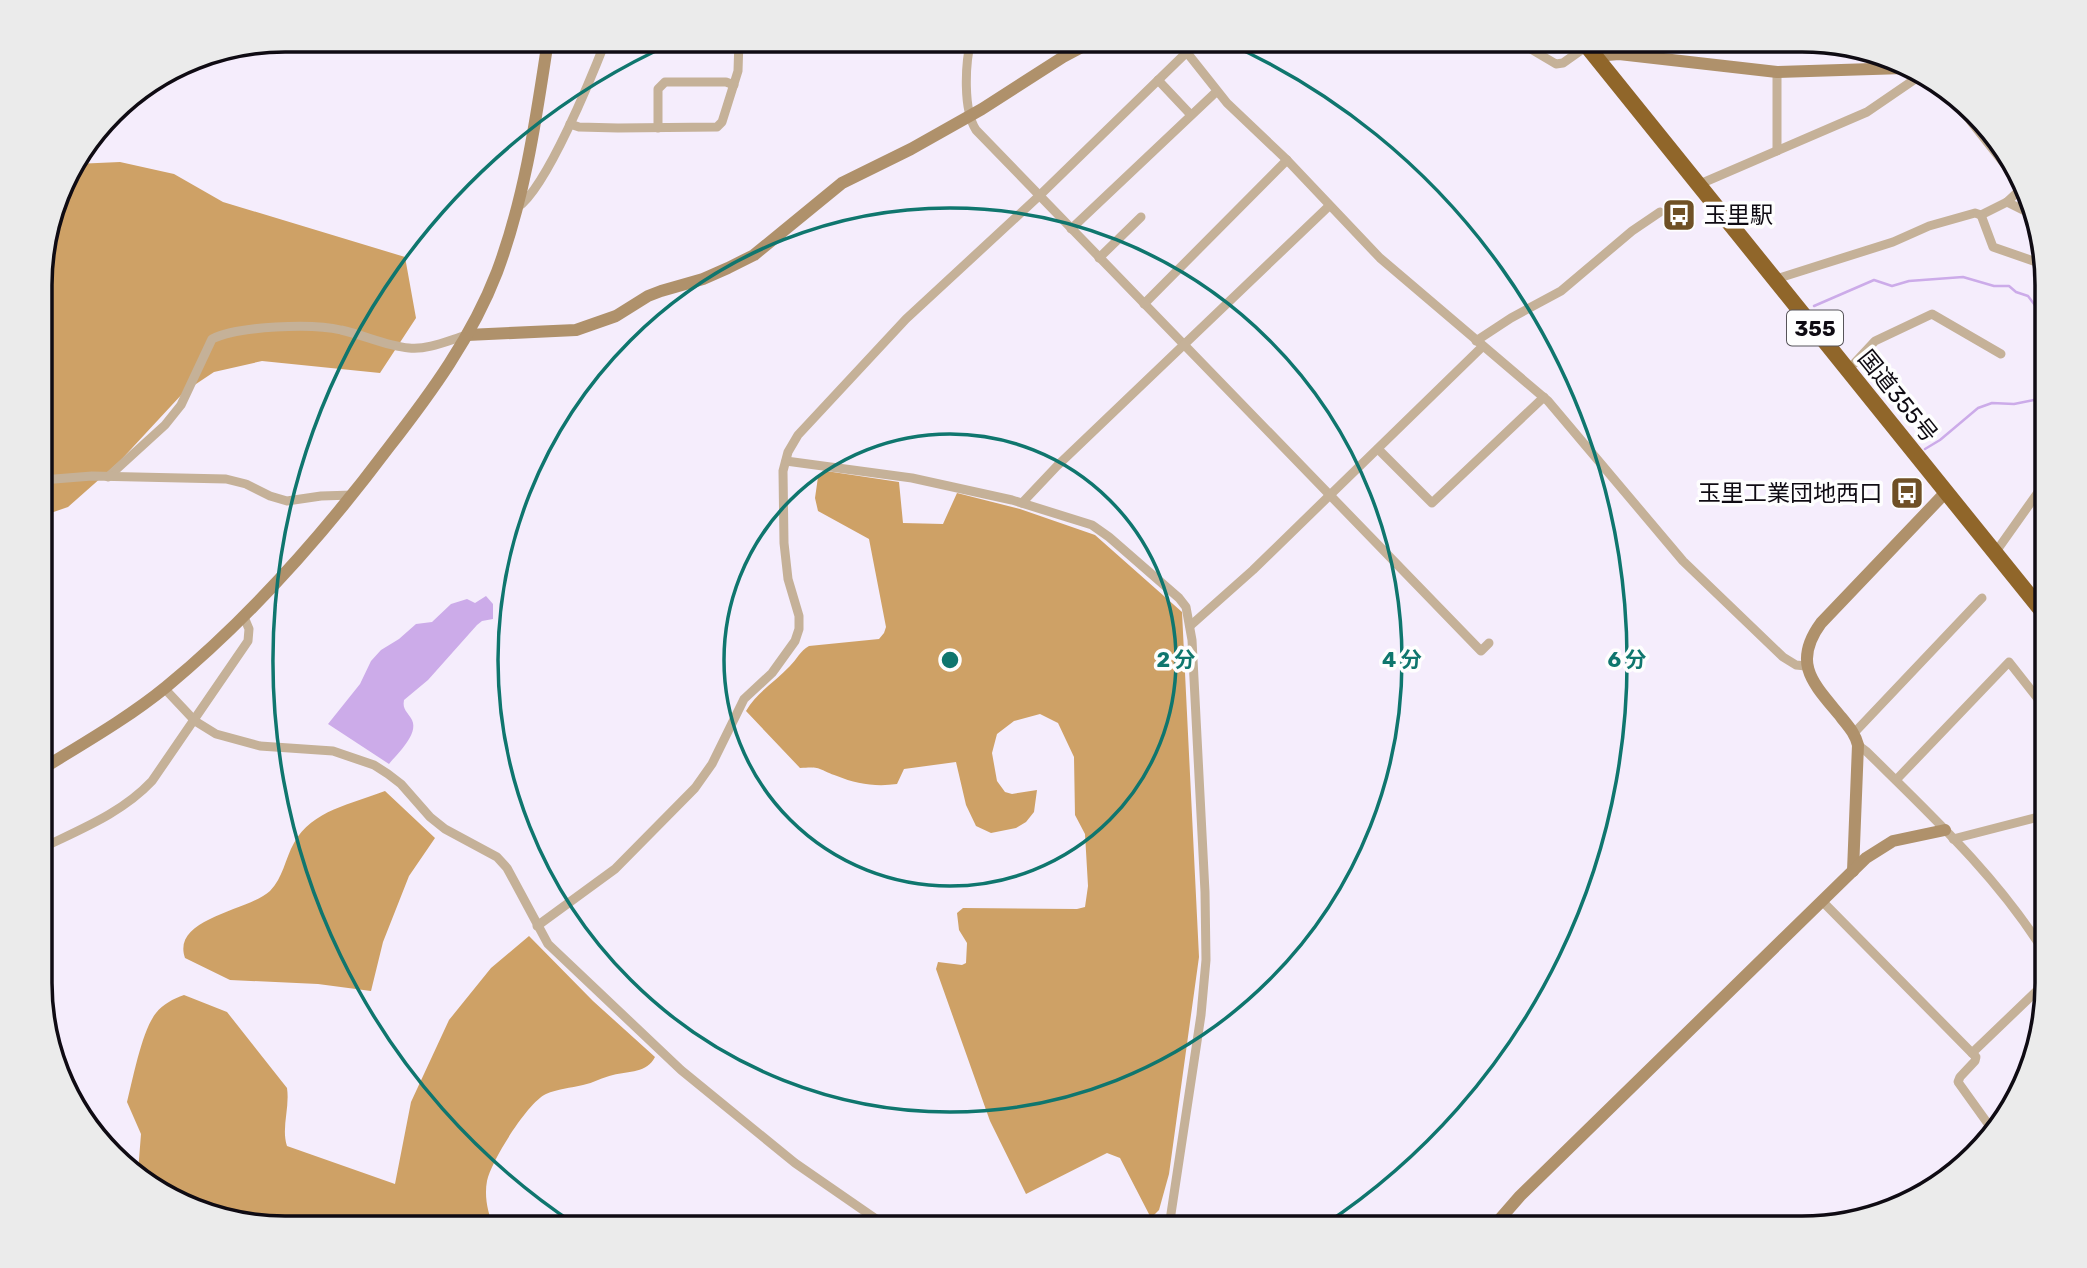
<svg xmlns="http://www.w3.org/2000/svg" width="2087" height="1268" font-family="Rubik,'Noto Sans JP',sans-serif">
  <style>
    .forest { fill: #cea166 }
    .water { fill: #ccabe9 }
    .lines { fill: none; stroke-linecap: round; stroke-linejoin: round }
    .stream { stroke: #ccabe9; stroke-width: 2.5 }
    .street { stroke: #c5b198; stroke-width: 9 }
    .secondary { stroke: #af916b; stroke-width: 12 }
    .highway { stroke: #90662a; stroke-width: 16 }
    .ring { fill: none; stroke: #0f766e; stroke-width: 3.5 }
    .labels { text-anchor: middle; dominant-baseline: central; stroke-width: 7; stroke-linejoin: round; paint-order: stroke }
    .shield { fill: #fefefe; stroke: #57545a; stroke-width: 2 }
    .shield-label { font-size: 21px; font-weight: bold; fill: #0f0b13 }
    .poi-label { font-size: 23px; fill: #0f0b13; stroke: #fefefe; text-anchor: start }
    .street-label { font-size: 23px; fill: #0f0b13; stroke: #fefefe }
    .rim { fill: none; stroke: #0f0b13; stroke-width: 3.5 }
    .centre { fill: #0f766e; stroke: #fefefe; stroke-width: 3.5 }
    .ring-label { font-size: 21px; text-anchor: middle; font-weight: bold; fill: #0f766e; stroke: #fefefe; stroke-width: 7; stroke-linejoin: round; paint-order: stroke }
  </style>
  <rect width="100%" height="100%" fill="#f5edfc"/>
  <g class="forest">
    <polygon points="120,162 174,174 223,202 405,257 416,318 380,373 262,361 214,372 184,392 120,461 68,507 42,516 42,254 66,176 75,164"/>
    <path d="M826 471 899 482 903 523 943 524 957 493 1020 509 1095 535 1182 612 1199 957 1169 1174 1159 1210 1151 1218 1120 1158 1107 1153 1026 1194 990 1121 936 969 938 962 962 965 966 963 967 943 959 930 957 913 963 908 1077 909 1085 907 1088 886 1085 834 1075 815 1074 757 1058 723 1040 714 1014 721 997 734 992 753 997 781 1005 792 1012 794 1037 790 1034 812 1026 822 1016 828 991 833 976 826 966 805 956 762 904 769 897 784C876 787 856 784 837 776 818 769 821 766 800 768L746 711C757 692 775 682 790 666 797 659 800 651 809 646L879 639 884 633 886 627 869 539 818 511 815 498 818 477Z"/>
    <path d="M385 791 435 838 409 876 383 942 371 991 318 984 230 980 185 958C171 918 249 911 270 891 283 878 285 859 294 843 312 810 352 804 385 791Z"/>
    <path d="M529 936 593 1001 655 1057C647 1073 629 1071 613 1075 603 1077 593 1083 583 1085 571 1088 557 1089 546 1094 528 1102 491 1161 487 1181 484 1197 488 1213 494 1228H473L470 1226 466 1228H285L162 1195 138 1172 141 1134 127 1102C133 1079 142 1030 156 1013 163 1004 173 999 184 995L227 1012 287 1088C290 1108 281 1128 287 1146L395 1184 411 1102 449 1020 491 968Z"/>
  </g>
  <path class="water" d="M486 596 493 604V619L482 621 477 625 428 680 404 700C402 710 408 712 412 720 419 734 397 754 389 764L328 724 360 684 371 661 381 650 399 639 416 624 432 622 451 604 467 599 475 603Z"/>
  <g class="lines">
    <g class="stream">
      <polyline points="1814,306 1874,280 1892,286 1909,281 1963,277 1994,286 2009,286 2016,292 2028,296 2037,308 2046,310"/>
      <polyline points="1925,449 1940,440 1978,408 1992,403 2014,404 2034,400 2041,393 2046,381"/>
    </g>
    <g class="street">
      <path d="M971 40C965 64 963 110 976 130L1481 651 1489 643"/>
      <polyline points="1177,40 1227,103 1287,160 1380,258 1548,401 1683,561 1783,657 1796,665 1806,666"/>
      <polyline points="1496,40 1529,48 1556,64 1563,63 1587,46"/>
      <polyline points="1634,40 1636,56"/>
      <polyline points="1158,80 1191,115"/>
      <polyline points="1965,114 2021,185"/>
      <polyline points="570,124 579,127 618,128 717,127 722,122 738,71 739,40"/>
      <polyline points="658,128 658,89 665,82 726,82 734,85"/>
      <polyline points="1777,151 1777,72"/>
      <polyline points="1700,184 1867,112 1924,73"/>
      <polyline points="2007,202 2029,213"/>
      <path d="M518 207C547 187 592 76 606 40"/>
      <polyline points="1981,215 1993,247 2045,265"/>
      <polyline points="1071,229 1216,92"/>
      <polyline points="1099,258 1141,217"/>
      <polyline points="1776,279 1893,242 1929,226 1975,213 1981,215 2007,202 2022,188"/>
      <polyline points="1144,304 1287,160"/>
      <polyline points="1476,341 1511,318 1561,291 1632,231 1660,212"/>
      <polyline points="1848,370 1875,341 1932,314 2001,354"/>
      <polyline points="1378,449 1432,503 1544,397"/>
      <polyline points="786,461 912,478 1012,500 1092,525 1109,537 1179,598 1186,607 1192,640 1205,892 1206,960 1201,1015 1169,1227"/>
      <path d="M108 477 165 425 181 405 212 339C239 326 312 323 341 330 364 335 386 346 409 348 429 350 449 340 467 335"/>
      <polyline points="42,480 92,476 226,479 246,484 270,496 287,501 321,496 353,495"/>
      <polyline points="1022,503 1057,466 1329,206"/>
      <polyline points="1995,553 2046,481"/>
      <polyline points="1190,626 1253,570 1482,347"/>
      <polyline points="164,688 195,721 216,734 260,746 333,751 374,765 388,774 401,784 430,817 445,829 497,857 507,868 548,944 681,1070 795,1163 889,1228"/>
      <polyline points="1854,733 1982,598"/>
      <path d="M1858 745 1866 751C1930 814 1999 878 2046 955"/>
      <polyline points="1896,780 2009,662 2046,709"/>
      <polyline points="1953,839 2046,815"/>
      <path d="M42 848C81 829 122 813 152 781L248 641 249 629 244 617"/>
      <polyline points="1822,901 1972,1053 2046,982"/>
      <polyline points="537,926 615,869 695,788 712,764 744,699 772,673 795,641 799,629 799,616 788,579 784,543 783,471 788,452 798,435 906,319 1039,196 1187,52"/>
      <polyline points="1972,1053 1976,1057 1975,1061 1960,1077 1958,1082 1991,1128"/>
    </g>
    <g class="secondary">
      <polyline points="1595,56 1619,54 1777,72 1904,68"/>
      <polyline points="467,335 576,330 616,316 648,296 661,291 703,279 728,268 754,255 842,183 911,149 982,109 1063,57 1095,40"/>
      <path d="M42 769C84 743 128 718 166 687 251 617 323 535 389 447 431 393 472 337 497 272 525 197 536 119 548 40"/>
      <path d="M1853 871 1858 745C1855 733 1848 726 1841 717 1814 684 1791 664 1821 623L1946 492"/>
      <polyline points="1493,1227 1520,1196 1866,858 1893,841 1945,830"/>
    </g>
    <polyline class="highway" points="1582,40 2046,616"/>
  </g>
  <g class="ring">
    <circle cx="950" cy="660" r="226"/>
    <circle cx="950" cy="660" r="452"/>
    <path d="M576 1225A677 677 0 0 1 675 42M1225 42A677 677 0 0 1 1324 1225"/>
  </g>
  <defs>
    <symbol id="bus-square" viewBox="-11 -11 22 22"><rect x="-9" y="-9" width="18" height="18" rx="4" fill="#6f5025" stroke="#fefefe"/><path d="M-5-6H5V4H4V6H2V4H-2V6H-4V4H-5ZM-3.5-4V0h7V-4ZM-3.5 1.2v1.5H-2V1.2ZM2 1.2v1.5H3.5V1.2Z" fill="#fff"/></symbol>
  </defs>
  <g fill-rule="evenodd">
    <use href="#bus-square" x="1660" y="196" width="38" height="38"/>
    <use href="#bus-square" x="1888" y="474" width="38" height="38"/>
  </g>
  <g class="labels">
    <rect class="shield" x="1787" y="310.5" width="56" height="35" rx="5"/>
    <g class="shield-label">
      <text x="1815" y="328">355</text>
    </g>
    <g class="poi-label">
      <text x="1704" y="215">玉里駅</text>
      <text x="1882" y="493" text-anchor="end">玉里工業団地西口</text>
    </g>
    <g class="street-label">
      <text transform="translate(1898 396) rotate(51)">国道355号</text>
    </g>
  </g>
  <path d="M0 0H2087V1268H0ZM285 52H1802A233 233 0 0 1 2035 285V983A233 233 0 0 1 1802 1216H285A233 233 0 0 1 52 983V285A233 233 0 0 1 285 52Z" fill="#ebebeb" fill-rule="evenodd"/>
  <path class="rim" d="M285 52H1802A233 233 0 0 1 2035 285V983A233 233 0 0 1 1802 1216H285A233 233 0 0 1 52 983V285A233 233 0 0 1 285 52Z"/>
  <circle cx="950" cy="660" r="10" class="centre"/>
  <g class="ring-label">
    <text x="1176" y="667">2 分</text>
    <text x="1402" y="667">4 分</text>
    <text x="1627" y="667">6 分</text>
  </g>
</svg>
